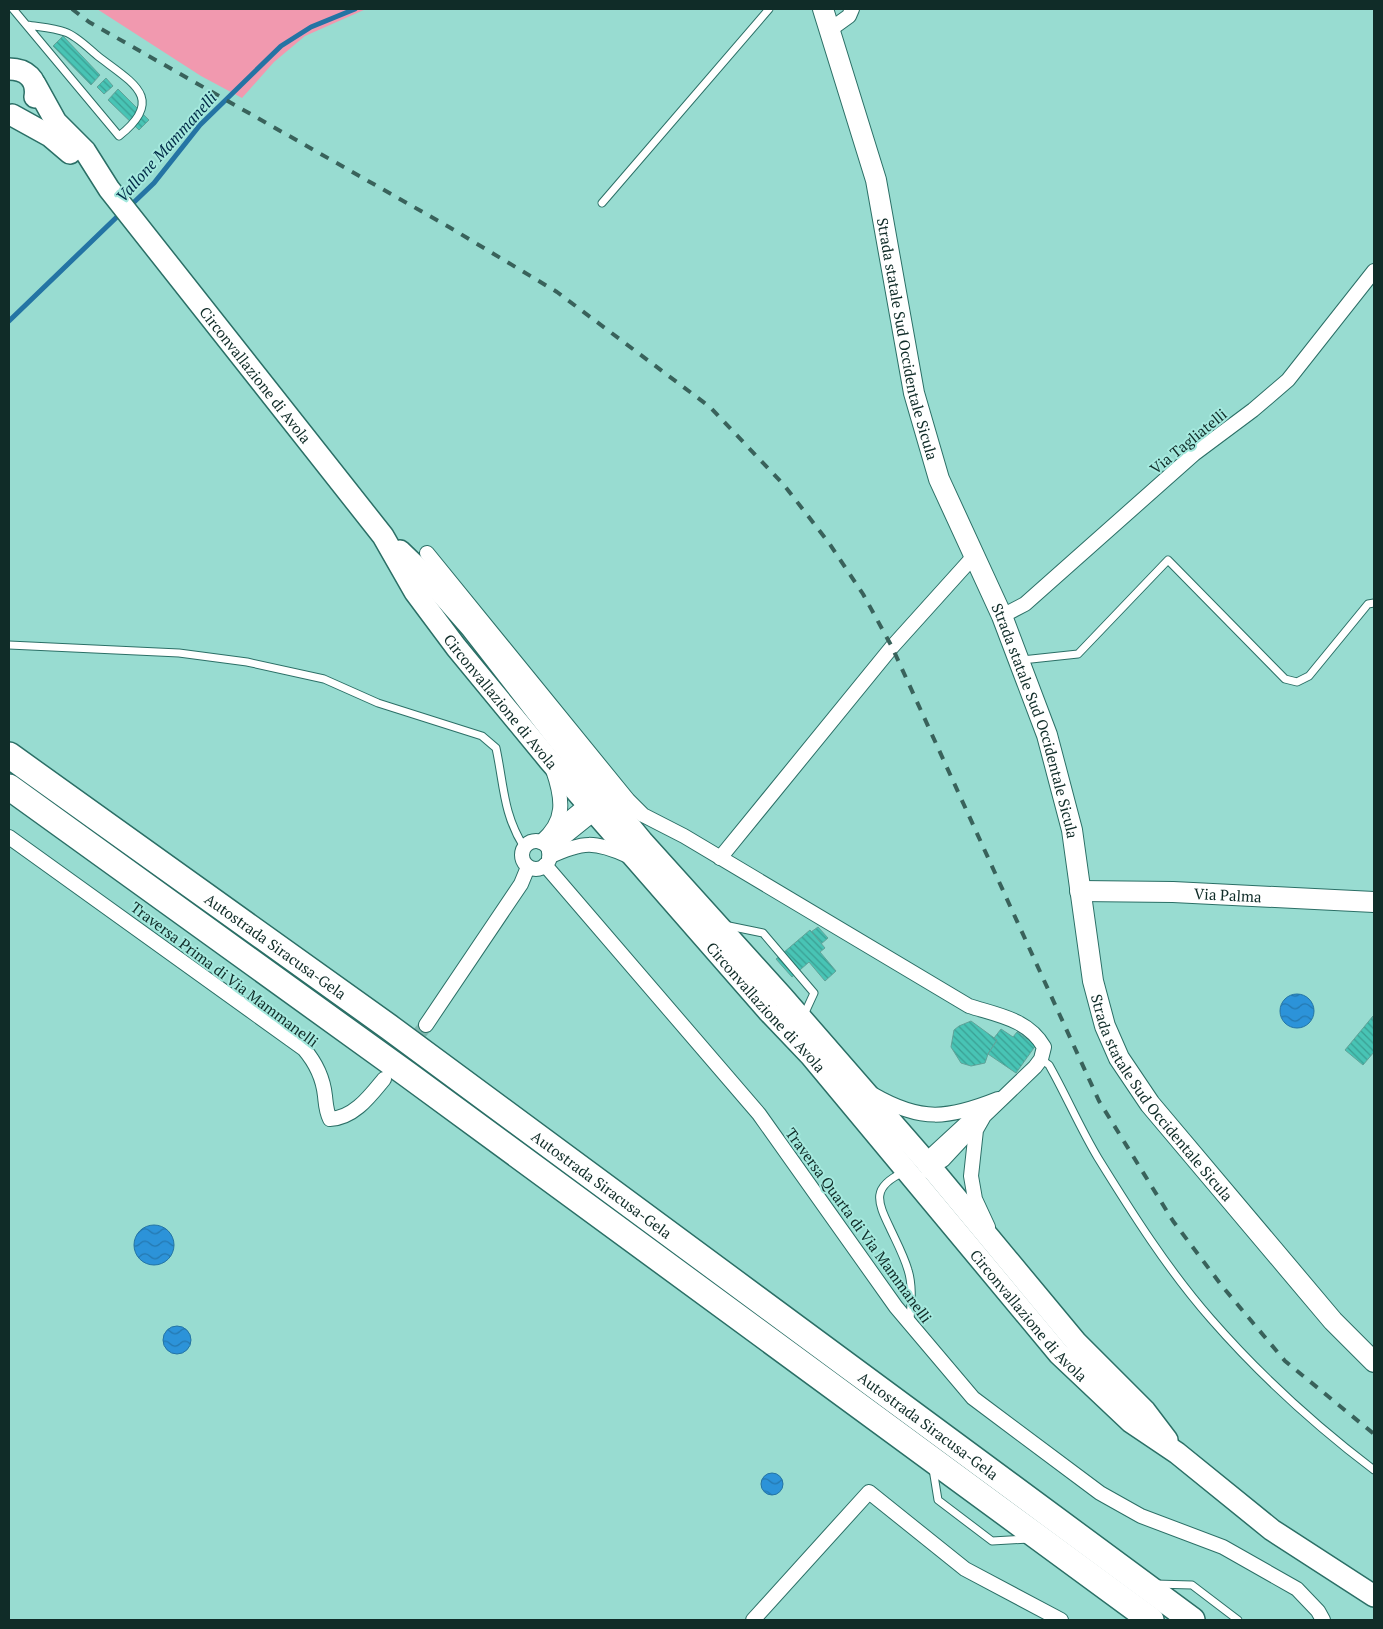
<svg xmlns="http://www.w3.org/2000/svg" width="1383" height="1629" font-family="'PT Serif',serif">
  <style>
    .grass { fill: #f199af }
    .water { fill: url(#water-waves); stroke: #2474a4 }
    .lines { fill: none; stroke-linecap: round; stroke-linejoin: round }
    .stream { stroke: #2474a4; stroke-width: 5 }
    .building { fill: url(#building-back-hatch); stroke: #60a399 }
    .street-tunnel { stroke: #7db9af; stroke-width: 14; stroke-dasharray: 14 7; stroke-linecap: butt }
    .lane-casing { stroke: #2b6f66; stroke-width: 9 }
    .street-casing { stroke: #2b6f66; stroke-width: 16 }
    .secondary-casing { stroke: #2b6f66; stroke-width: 22 }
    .primary-casing { stroke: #2b6f66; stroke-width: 24 }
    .highway-casing { stroke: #2b6f66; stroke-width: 28 }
    .lane { stroke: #fff; stroke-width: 7 }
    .street { stroke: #fff; stroke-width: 14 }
    .secondary { stroke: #fff; stroke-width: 20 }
    .primary { stroke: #fff; stroke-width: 21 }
    .highway { stroke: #fff; stroke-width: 25 }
    .rail { stroke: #39625b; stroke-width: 4; stroke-dasharray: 9 9; stroke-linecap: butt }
    .labels { text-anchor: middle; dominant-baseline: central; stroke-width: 4; stroke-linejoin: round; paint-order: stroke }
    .street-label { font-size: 15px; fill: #102c28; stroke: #a5e9de }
    .water-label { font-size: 16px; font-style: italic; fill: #022c48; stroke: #a5e9de }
  </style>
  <defs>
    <pattern id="water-waves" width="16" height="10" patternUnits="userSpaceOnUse" patternTransform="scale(1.25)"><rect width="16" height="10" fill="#2c93d9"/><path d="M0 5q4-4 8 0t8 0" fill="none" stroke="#2478b0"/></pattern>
    <pattern id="building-back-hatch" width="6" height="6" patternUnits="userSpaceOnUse" patternTransform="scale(1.25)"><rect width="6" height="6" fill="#48c4b5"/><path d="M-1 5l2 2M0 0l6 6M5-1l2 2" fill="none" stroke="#3b9f93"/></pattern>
  </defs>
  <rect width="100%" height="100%" fill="#98dcd1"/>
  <polygon class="grass" points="97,9 366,9 305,36 274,62 242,98 201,76"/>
  <g class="water">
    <circle cx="1297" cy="1011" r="17"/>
    <circle cx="154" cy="1245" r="20"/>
    <circle cx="177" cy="1340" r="14"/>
    <circle cx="772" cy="1484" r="11"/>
  </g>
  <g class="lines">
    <g class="stream">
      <polyline points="129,207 154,183 200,125 281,46 311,27 355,9"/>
      <polyline points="9,321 122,212"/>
    </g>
  </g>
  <g class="building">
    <polygon points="63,36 100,75 91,85 53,46"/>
    <polygon points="106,78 113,86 104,94 97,87"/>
    <polygon points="118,89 149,120 139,130 108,100"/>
    <polygon points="818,927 828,938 821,944 811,932"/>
    <polygon points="810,930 825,948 820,952 836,971 825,981 809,962 792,977 776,959"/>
    <polygon points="1373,1016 1374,1052 1363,1065 1345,1050"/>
    <polygon points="971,1021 997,1040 988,1054 985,1063 971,1066 961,1063 951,1047 954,1030 959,1026"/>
    <polygon points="1001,1029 1013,1037 1017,1032 1036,1045 1016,1073 988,1054 997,1040 994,1038"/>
  </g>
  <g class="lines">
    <polyline class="street-tunnel" points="391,1070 426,1025"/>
    <defs>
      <g id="lane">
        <path d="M13 9 119 136C166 99 133 83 99 57 89 49 77 36 65 32 54 28 39 27 27 25"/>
        <polyline points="602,203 769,9"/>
        <path d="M9 645 179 653 247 662 324 679 378 703 482 736 496 748C504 785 503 814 524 847"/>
        <polyline points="1022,660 1078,654 1168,560 1285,679 1297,682 1309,676 1368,604 1374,603"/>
        <polyline points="724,925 763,933 814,993 803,1017"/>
        <path d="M1041 1059 1049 1065C1066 1095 1080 1128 1098 1158 1132 1213 1168 1270 1211 1319 1259 1374 1316 1426 1374 1470"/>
        <path d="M904 1172C871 1187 877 1201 890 1228 896 1241 904 1256 908 1270 913 1286 911 1304 910 1320"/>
        <polyline points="933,1469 938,1500 992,1541 1029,1539"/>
        <polyline points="1155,1584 1192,1585 1238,1620"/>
      </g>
      <g id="street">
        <polyline points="831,29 849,16 852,9"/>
        <path d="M427 553 628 800 643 815 684 836 969 1006C997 1015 1028 1019 1044 1047L1041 1059 1035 1067 984 1116 976 1130 971 1176 975 1199 988 1227"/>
        <polyline points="1002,616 1025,604 1194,454 1253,410 1288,380 1374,271"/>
        <polyline points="554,831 593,799"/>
        <path d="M9 837 304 1049C316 1063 323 1077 325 1096 326 1105 326 1111 330 1119 354 1118 370 1096 384 1079"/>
        <circle cx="536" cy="855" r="14"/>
        <path d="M541 842C566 821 563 799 553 770"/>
        <polyline points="549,852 556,844 602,807"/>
        <path d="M549 857C583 841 595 841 628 856"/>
        <polyline points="720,858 892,647 974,556"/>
        <polyline points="545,865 759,1114 896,1307 973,1398 1100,1493 1141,1516 1223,1547 1297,1589 1318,1611 1323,1620"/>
        <polyline points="426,1025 521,884 528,867"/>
        <path d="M874 1095C921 1122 948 1119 998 1099"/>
        <polyline points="925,1166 943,1160 970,1131"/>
        <polyline points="928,1171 934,1153 985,1106"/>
        <polyline points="753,1620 869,1492 965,1569 1061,1620"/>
      </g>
      <g id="secondary">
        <path id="s1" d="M823 9 876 180 914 393 939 479 1002 616 1047 735 1072 830 1093 981 1105 1026 1119 1058 1150 1104 1333 1321 1374 1362"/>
        <path id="s2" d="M1080 891 1173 892 1374 902"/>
      </g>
      <g id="primary">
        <path d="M9 69C26 69 38 79 35 97"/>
        <path id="s3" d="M35 84 56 122 85 151 109 189 383 536 415 592 456 647 549 760 769 1012 811 1056 1059 1354 1131 1422 1177 1453 1272 1530 1374 1596"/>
        <polyline points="12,115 50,136 70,153"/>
        <polyline points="400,551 428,578 471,627 555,735 642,841 782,996 929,1165 1076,1342 1145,1411 1167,1440"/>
      </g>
      <g id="highway">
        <path id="s4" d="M9 755 389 1027 1192 1620"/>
        <polyline points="9,787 407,1074 1151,1620"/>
      </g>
    </defs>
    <use href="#lane" class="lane-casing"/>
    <use href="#street" class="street-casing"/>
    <use href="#secondary" class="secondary-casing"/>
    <use href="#primary" class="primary-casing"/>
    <use href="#highway" class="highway-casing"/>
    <use href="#lane" class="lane"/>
    <use href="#street" class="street"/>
    <use href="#secondary" class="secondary"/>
    <use href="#primary" class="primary"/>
    <use href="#highway" class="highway"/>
    <polyline class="rail" points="72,9 89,22 449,227 557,292 710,407 784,485 829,543 863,594 892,647 1099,1101 1173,1221 1222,1286 1285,1361 1374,1434"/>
  </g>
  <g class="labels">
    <g class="street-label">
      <text stroke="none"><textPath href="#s1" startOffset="341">Strada statale Sud Occidentale Sicula</textPath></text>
      <text stroke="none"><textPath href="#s3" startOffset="366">Circonvallazione di Avola</textPath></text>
      <text transform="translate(1188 441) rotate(-39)">Via Tagliatelli</text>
      <text stroke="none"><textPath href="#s3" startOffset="775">Circonvallazione di Avola</textPath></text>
      <text stroke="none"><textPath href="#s1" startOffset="746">Strada statale Sud Occidentale Sicula</textPath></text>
      <text stroke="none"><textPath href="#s2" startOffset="148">Via Palma</textPath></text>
      <text stroke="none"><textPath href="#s4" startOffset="328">Autostrada Siracusa-Gela</textPath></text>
      <text transform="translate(225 974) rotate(37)">Traversa Prima di Via Mammanelli</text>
      <text stroke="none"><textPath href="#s3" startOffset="1180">Circonvallazione di Avola</textPath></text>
      <text stroke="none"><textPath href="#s1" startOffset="1151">Strada statale Sud Occidentale Sicula</textPath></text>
      <text stroke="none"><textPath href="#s4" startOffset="732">Autostrada Siracusa-Gela</textPath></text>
      <text transform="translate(859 1225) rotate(54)">Traversa Quarta di Via Mammanelli</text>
      <text stroke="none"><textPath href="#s3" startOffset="1585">Circonvallazione di Avola</textPath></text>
      <text stroke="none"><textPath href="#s4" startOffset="1138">Autostrada Siracusa-Gela</textPath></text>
    </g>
    <g class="water-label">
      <text transform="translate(166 147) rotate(-48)">Vallone Mammanelli</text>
    </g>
  </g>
  <rect width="1383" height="1629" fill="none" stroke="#102c28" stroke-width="20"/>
</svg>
